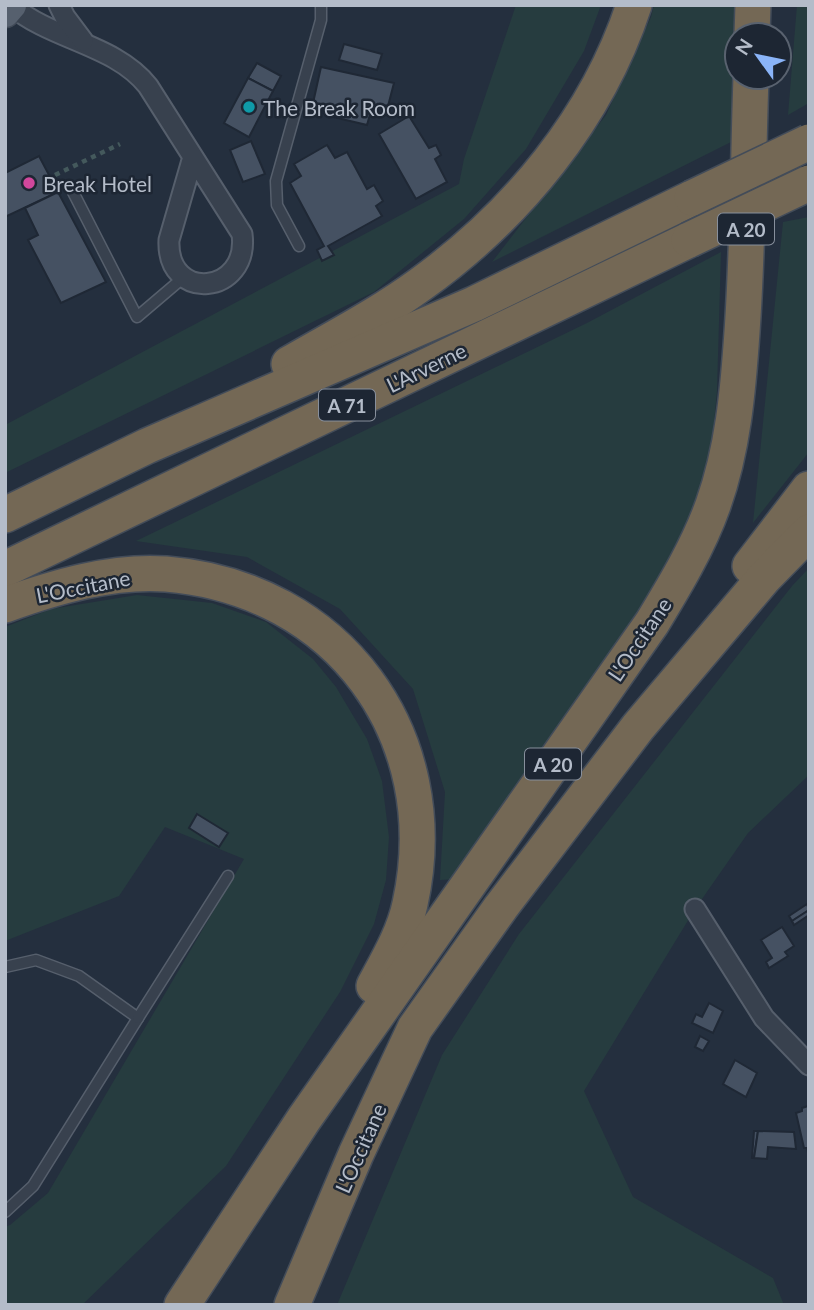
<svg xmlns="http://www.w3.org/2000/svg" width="814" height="1310" font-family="Lato,sans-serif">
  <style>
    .green { fill: #263c3f }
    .building { fill: #455162; stroke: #1f2835; stroke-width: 2 }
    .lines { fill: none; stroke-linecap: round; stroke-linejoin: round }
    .lane-casing { stroke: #565f6c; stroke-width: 13 }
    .street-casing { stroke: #565f6c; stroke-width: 23 }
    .primary-casing { stroke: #414a57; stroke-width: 33 }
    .highway-casing { stroke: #434c59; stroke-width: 38 }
    .path { stroke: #44595c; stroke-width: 4.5; stroke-dasharray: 5 5; stroke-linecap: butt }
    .lane { stroke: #38414e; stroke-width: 10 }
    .street { stroke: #38414e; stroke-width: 19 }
    .primary { stroke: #56606e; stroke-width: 30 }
    .highway { stroke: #746855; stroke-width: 35 }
    .highway-bridge-casing { stroke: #434c59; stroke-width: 38; stroke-linecap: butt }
    .highway-bridge { stroke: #746855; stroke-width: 35 }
    .culture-dot { fill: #0f9aa8; stroke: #1d2633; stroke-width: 2.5 }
    .hotel-dot { fill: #d1479c; stroke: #1d2633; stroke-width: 2.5 }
    .labels { text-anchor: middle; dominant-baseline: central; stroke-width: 5; stroke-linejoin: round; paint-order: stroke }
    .shield { fill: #1d2633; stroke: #878f9c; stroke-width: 2 }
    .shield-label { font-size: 19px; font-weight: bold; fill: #b4bcc9 }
    .poi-label { font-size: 21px; fill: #b4bcc9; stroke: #1d2633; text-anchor: start }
    .street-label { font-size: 21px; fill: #b4bcc9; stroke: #1d2633 }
  </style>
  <rect width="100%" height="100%" fill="#242f3e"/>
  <g class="green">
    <polygon points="516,5 601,5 584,51 526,149 464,219 374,292 5,473 5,425 459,184 464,159"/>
    <polygon points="654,5 740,5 737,35 735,140 492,262 606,115 651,17"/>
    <polygon points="797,5 809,5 809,103 788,115"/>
    <polygon points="809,217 809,452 753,523 783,222"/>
    <polygon points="721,252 717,391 709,477 661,577 455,879 440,880 445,792 413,689 340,609 247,557 136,541 587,323"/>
    <polygon points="809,568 809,775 748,833 695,909 584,1091 633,1197 773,1278 784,1305 337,1305 442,1055 519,934 792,586"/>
    <polygon points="137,595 212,603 266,622 313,659 336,687 367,739 382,781 389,837 386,880 374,924 340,992 226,1166 82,1305 5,1305 5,1227 10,1225 48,1193 244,859 165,827 119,896 5,941 5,627 51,609"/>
  </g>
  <g class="building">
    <polygon points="344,44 382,54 377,70 339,60"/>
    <polygon points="257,63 281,76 273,91 248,78"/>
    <polygon points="321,67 394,83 388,106 378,104 375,112 371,111 367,125 329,116 331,107 313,103"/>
    <polygon points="248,78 273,91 249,137 224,123"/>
    <polygon points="409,116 429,148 436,145 441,155 435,159 447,182 416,199 379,134"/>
    <polygon points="251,141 265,174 243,182 230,150"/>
    <polygon points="327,145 335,158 347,152 367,189 374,185 383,201 376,206 382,216 328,246 334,255 322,261 317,250 324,246 290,183 301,176 294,164"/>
    <polygon points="39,156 58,192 5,217 5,173"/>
    <polygon points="58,192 106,282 61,303 28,240 38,235 25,208"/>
    <polygon points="197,814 228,833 219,847 189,828"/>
    <polygon points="807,904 809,910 792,921 789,916"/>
    <polygon points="809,910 809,915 794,925 792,921"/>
    <polygon points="782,927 794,946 785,952 788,956 769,968 766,962 772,958 761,940"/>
    <polygon points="709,1003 723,1011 713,1033 692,1023 696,1014 702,1017"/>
    <polygon points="700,1036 709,1041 703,1051 695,1047"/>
    <polygon points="735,1060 757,1073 746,1097 723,1084"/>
    <polygon points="808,1101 809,1101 809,1157 807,1148 804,1148 796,1113 802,1111 802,1108 808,1106"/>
    <polygon points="754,1131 758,1131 754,1158 752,1158"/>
    <polygon points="758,1131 794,1132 796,1149 768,1147 767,1159 754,1158"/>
  </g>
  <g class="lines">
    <defs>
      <g id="lane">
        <polyline points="73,192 137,317 184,277"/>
        <polyline points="299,246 277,205 276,181 321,20 321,5"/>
        <polyline points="5,967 36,960 79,976 138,1018 33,1186 5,1212"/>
        <polyline points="138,1018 228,876"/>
      </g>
      <g id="street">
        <path d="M11 5C51 40 115 44 148 86L242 234C250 295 166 303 169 240L193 157"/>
        <polyline points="59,5 65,17 83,41"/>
        <polyline points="695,909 764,1018 809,1065"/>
      </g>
      <polyline id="primary" points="5,12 11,5"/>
      <g id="highway">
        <polyline points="752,35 753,5"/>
        <path d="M289 364C334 338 380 314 421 284 517 215 597 118 634 5"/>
        <polyline points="5,515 147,446 474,304 692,198"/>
        <polyline points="750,566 809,489"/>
        <polyline points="5,569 689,240"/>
        <path d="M5 605C55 587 112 570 166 574 338 588 447 735 410 904 404 933 388 960 374 986"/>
        <path d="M182 1305 304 1119 652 623C675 585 698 547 713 505 733 449 738 391 742 332 748 247 748 162 751 77"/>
        <polyline points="292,1305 356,1154 415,1028 501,907 638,727 764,578 809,532"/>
      </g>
    </defs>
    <use href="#lane" class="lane-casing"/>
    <use href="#street" class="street-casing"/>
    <use href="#primary" class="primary-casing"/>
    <use href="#highway" class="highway-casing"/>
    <polyline class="path" points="55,175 120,144"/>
    <use href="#lane" class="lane"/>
    <use href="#street" class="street"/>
    <use href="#primary" class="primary"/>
    <use href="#highway" class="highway"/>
    <defs>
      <g id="highway-bridge">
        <polyline points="692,198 809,142"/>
        <polyline points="689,240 809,183"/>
      </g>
    </defs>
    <use href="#highway-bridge" class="highway-bridge-casing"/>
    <use href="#highway-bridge" class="highway-bridge"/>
  </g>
  <circle class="culture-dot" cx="249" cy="107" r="7"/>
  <circle class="hotel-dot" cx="29" cy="183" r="7"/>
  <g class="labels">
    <g class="shield">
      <rect x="718" y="213.5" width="56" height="31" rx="5"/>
      <rect x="319" y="389.5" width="56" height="31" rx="5"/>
      <rect x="525" y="748.5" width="56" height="31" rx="5"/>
    </g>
    <g class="shield-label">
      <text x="746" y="229">A 20</text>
      <text x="347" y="405">A 71</text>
      <text x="553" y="764">A 20</text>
    </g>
    <g class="poi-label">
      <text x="263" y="107">The Break Room</text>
      <text x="43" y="183">Break Hotel</text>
    </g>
    <g class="street-label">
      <text transform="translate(426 367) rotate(-26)">L'Arverne</text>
      <text transform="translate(83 586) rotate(-11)">L'Occitane</text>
      <text transform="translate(639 639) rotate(-56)">L'Occitane</text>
      <text transform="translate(360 1148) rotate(-66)">L'Occitane</text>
    </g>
  </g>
  <rect width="814" height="1310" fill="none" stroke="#b4bcc9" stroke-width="14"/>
  <g transform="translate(758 56) rotate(303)"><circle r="33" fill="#1d2633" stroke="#59626f" stroke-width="2"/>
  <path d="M0-5L12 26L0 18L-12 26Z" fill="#8ab4f8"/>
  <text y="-10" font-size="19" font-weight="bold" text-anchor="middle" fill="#b4bcc9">N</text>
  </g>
</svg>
